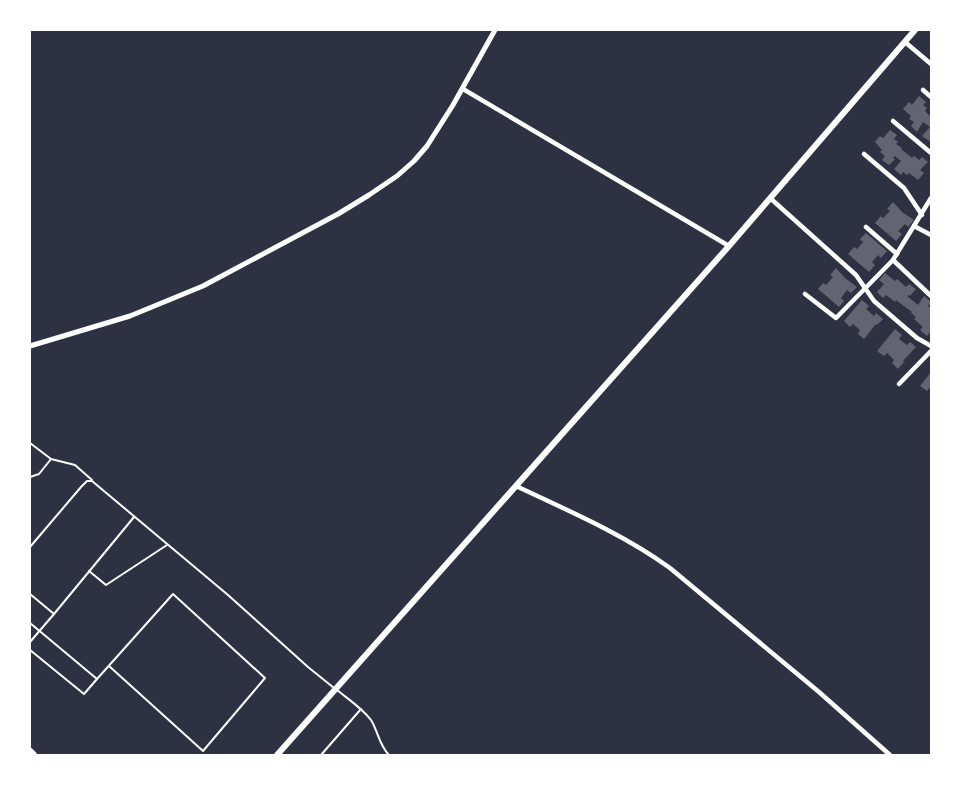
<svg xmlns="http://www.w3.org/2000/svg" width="961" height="785" font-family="'Space Grotesk',sans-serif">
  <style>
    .building { fill: #626471 }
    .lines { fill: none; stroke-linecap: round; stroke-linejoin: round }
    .service { stroke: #fff; stroke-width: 2 }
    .minor { stroke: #fff; stroke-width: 4.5 }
    .tertiary { stroke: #fff; stroke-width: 5 }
    .primary { stroke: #fff; stroke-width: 6 }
    .motorway { stroke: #fff; stroke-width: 8 }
  </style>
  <rect width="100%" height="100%" fill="#2d3142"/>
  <g class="building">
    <polygon points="919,96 926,102 923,105 927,108 925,111 931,117 931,139 929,141 922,136 930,127 923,122 917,132 911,126 914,122 909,119 911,116 903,109 909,102 912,105"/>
    <polygon points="890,130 897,135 894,139 898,142 896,144 902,148 901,149 912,158 914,156 919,160 922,157 928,162 920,170 924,173 918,180 909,173 907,175 903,172 901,175 894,169 901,161 895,156 893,158 895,159 889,165 882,160 885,156 880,152 882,150 875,142 880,136 883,138"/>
    <polygon points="893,202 902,212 914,220 908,227 905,224 898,231 902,234 896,241 875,223 881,216 883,218 890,211 887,209"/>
    <polygon points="866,233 887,251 881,258 878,255 872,262 875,265 869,272 848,254 854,247 857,249 863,242 860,239"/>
    <polygon points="836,268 845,278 857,287 851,293 847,290 841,298 844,301 839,307 818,289 823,283 826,285 833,277 830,275"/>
    <polygon points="885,273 895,281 897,279 906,287 909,284 916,289 910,296 909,295 907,296 918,305 924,296 931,302 928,306 931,308 931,331 927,336 920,330 923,327 914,319 916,317 911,313 912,312 896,300 895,302 886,295 883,298 877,292 884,284 879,280"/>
    <polygon points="862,300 869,306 866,309 874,316 876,313 883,319 877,325 876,324 864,339 858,334 860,330 853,324 850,327 844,321"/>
    <polygon points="895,329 902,335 899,339 907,345 910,342 916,347 903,361 904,362 898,369 892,363 894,360 887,353 884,356 877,351"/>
    <polygon points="931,372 931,389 929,388 927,391 920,386"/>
  </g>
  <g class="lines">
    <g class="service">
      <polyline points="30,443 51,459 39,474 30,477"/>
      <polyline points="51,459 75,465 92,480"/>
      <polyline points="30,547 81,487 87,481 92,481 228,595 308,667 334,688"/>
      <polyline points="89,571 106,585 167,545"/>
      <polyline points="30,594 54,614 134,517"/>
      <polyline points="30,623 97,679 84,694 30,650"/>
      <polyline points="30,642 54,614"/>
      <polyline points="97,679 173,594 265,678 203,751 109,666"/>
      <path d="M337 690C348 699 362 708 371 720 378 731 379 745 389 755"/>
      <polyline points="321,755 361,709"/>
    </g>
    <g class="minor">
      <polyline points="905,42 931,64"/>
      <polyline points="463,89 729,246"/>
      <polyline points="923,90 931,97"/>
      <polyline points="893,121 931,153"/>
      <polyline points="864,154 904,188 922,215"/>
      <polyline points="770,198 856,275 874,301 917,338 931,346"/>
      <polyline points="914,226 931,235"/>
      <polyline points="866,227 897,254"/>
      <polyline points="893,260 931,296"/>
      <polyline points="805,294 836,318 893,260 931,198"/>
      <polyline points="899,384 931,351"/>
      <path d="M516 486C569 511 623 534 670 568L819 692 890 755"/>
    </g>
    <polyline class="tertiary" points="30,346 130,316 203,286 338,214 369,195 397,176 414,161 427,146 453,105 495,30"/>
    <polyline class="primary" points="277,755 729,246 915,30"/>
    <polyline class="motorway" points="30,752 33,755"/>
  </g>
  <rect width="961" height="785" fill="none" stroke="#ffffff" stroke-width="62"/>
</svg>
